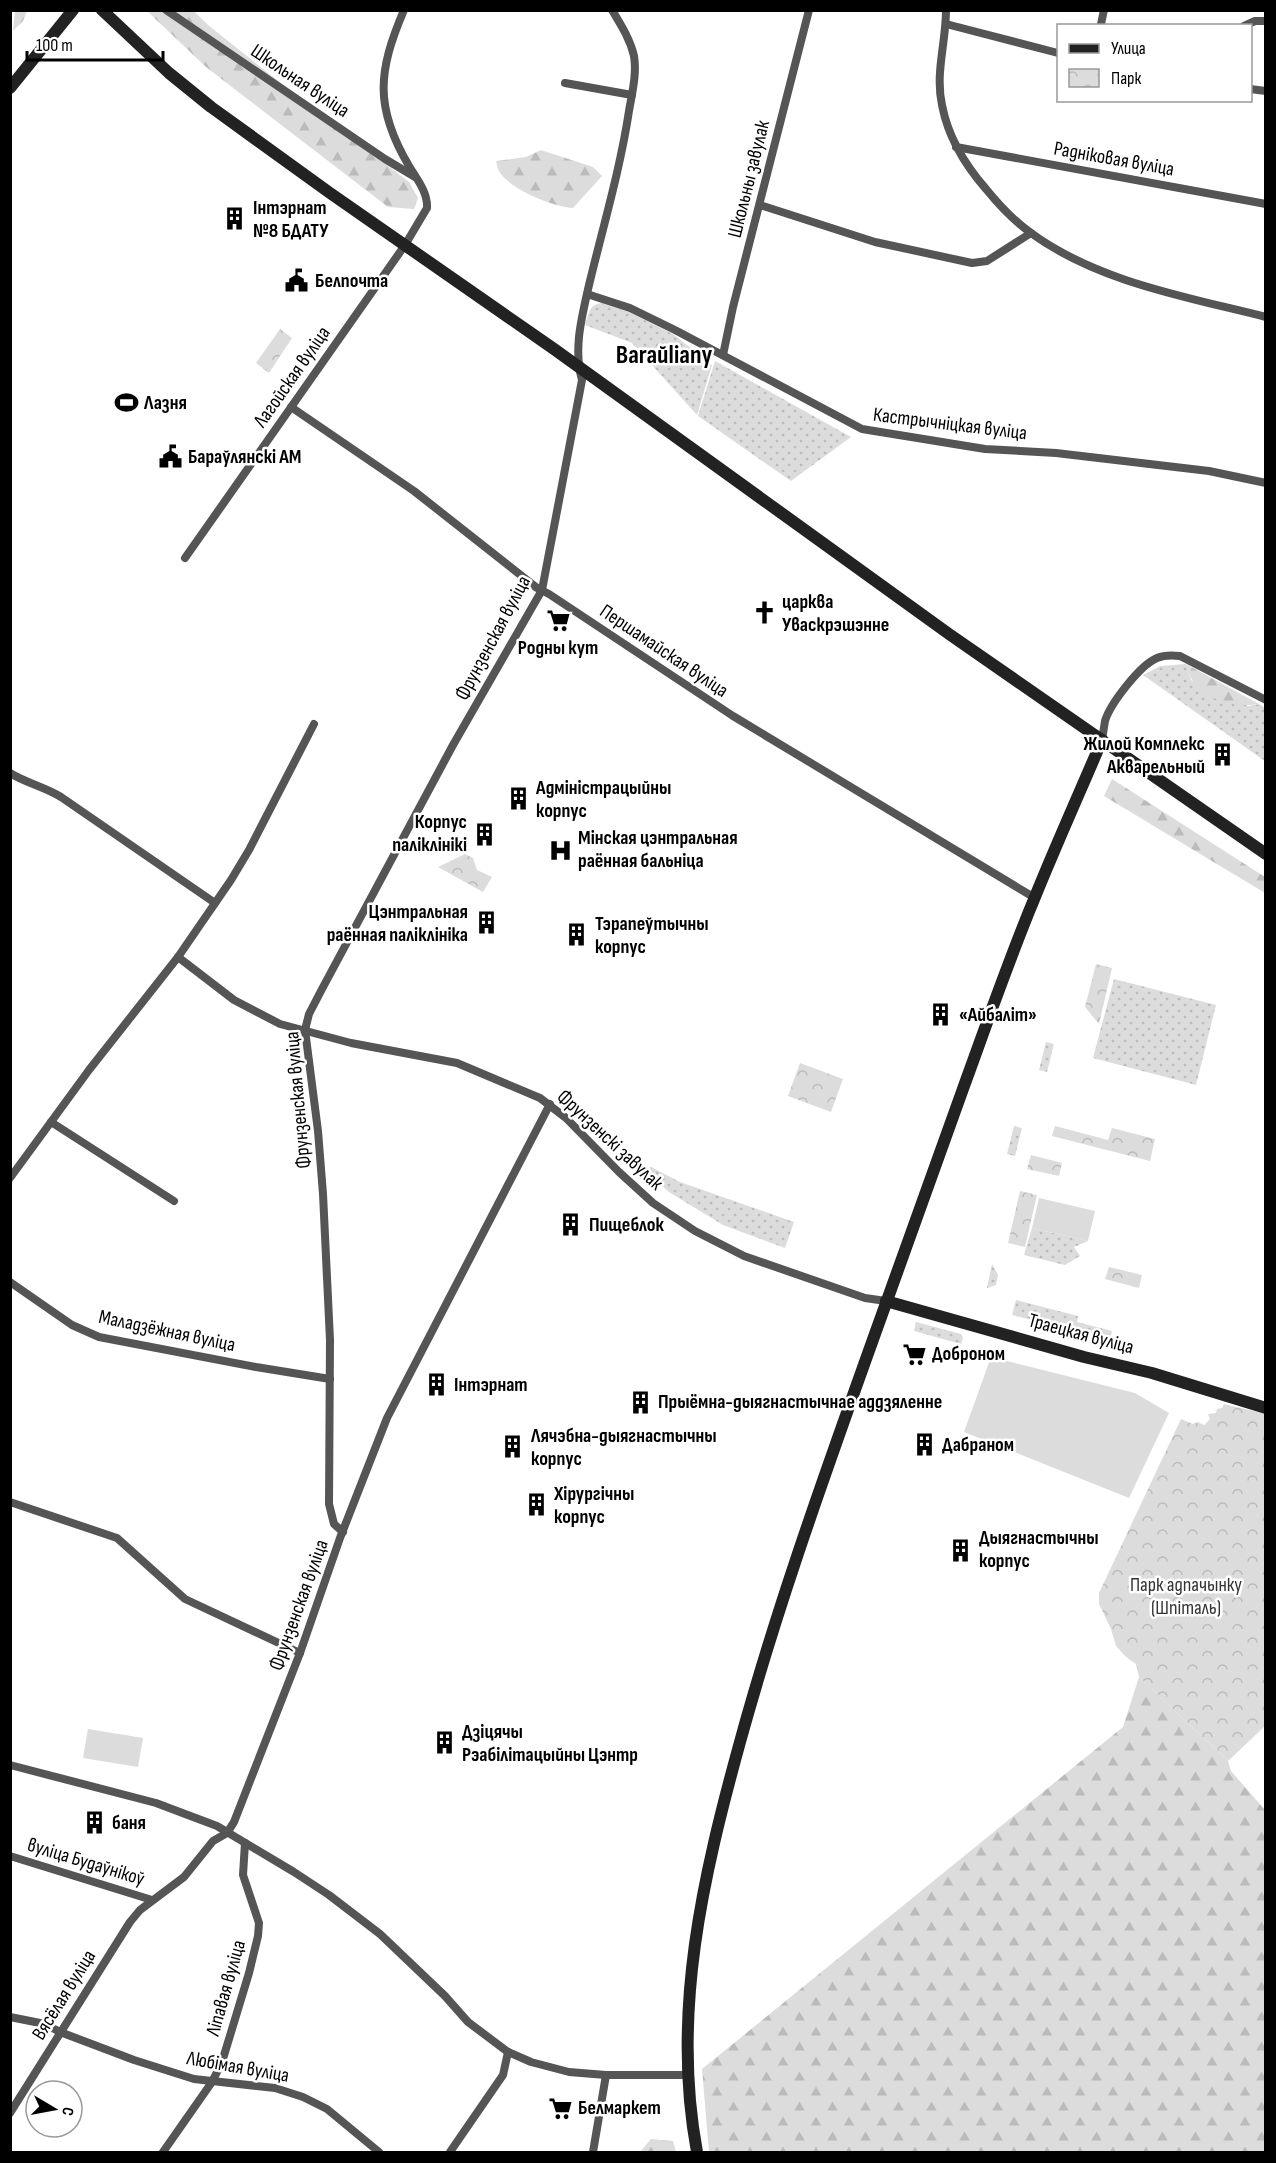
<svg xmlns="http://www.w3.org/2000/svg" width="1276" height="2163" font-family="'Sofia Sans Condensed',sans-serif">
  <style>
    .grass { fill: url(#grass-dots) }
    .forest { fill: url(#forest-firs) }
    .park { fill: url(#park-crowns) }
    .garden { fill: #dcdcdc }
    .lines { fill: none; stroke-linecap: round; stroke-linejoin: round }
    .street { stroke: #555; stroke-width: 8 }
    .secondary { stroke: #222; stroke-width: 12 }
    .labels { text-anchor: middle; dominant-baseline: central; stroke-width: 5; stroke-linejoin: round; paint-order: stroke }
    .street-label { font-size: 20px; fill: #000; stroke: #fff }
    .poi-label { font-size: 20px; font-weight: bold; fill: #000; stroke: #fff; text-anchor: start }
    .park-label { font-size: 20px; fill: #333; stroke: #fff }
    .district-label { font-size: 26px; font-weight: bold; fill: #000; stroke: #fff }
  </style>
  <defs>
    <pattern id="grass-dots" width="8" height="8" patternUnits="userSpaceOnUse" patternTransform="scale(1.5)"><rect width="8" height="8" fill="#dcdcdc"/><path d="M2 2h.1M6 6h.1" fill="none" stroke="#bbb" stroke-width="1.8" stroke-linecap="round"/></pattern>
    <pattern id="forest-firs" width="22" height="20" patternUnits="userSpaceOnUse" patternTransform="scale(1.5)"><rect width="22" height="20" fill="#dcdcdc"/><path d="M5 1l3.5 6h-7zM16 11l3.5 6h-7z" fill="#bbb"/></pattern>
    <pattern id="park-crowns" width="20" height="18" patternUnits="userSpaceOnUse" patternTransform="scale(1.5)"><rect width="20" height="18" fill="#dcdcdc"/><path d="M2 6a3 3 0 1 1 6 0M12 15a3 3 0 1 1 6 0" fill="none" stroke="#bbb"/></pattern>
  </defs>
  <rect width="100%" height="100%" fill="#fff"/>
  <g class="grass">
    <path d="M601 303 629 312 673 334 712 365 697 415 632 343 585 325C589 313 589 305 601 303Z"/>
    <polygon points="715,361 851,437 791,481 698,416"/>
    <polygon points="1186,664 1191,680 1248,706 1259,704 1265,708 1265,761 1143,675 1160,666"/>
    <polygon points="1114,979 1216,1005 1196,1085 1093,1058"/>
    <polygon points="1046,1042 1054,1044 1047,1072 1039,1070"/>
    <polygon points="1014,1126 1022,1128 1015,1156 1007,1154"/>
    <polygon points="651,1167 680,1182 794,1222 785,1248 723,1225 669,1192 646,1172"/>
    <polygon points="1032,1228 1088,1241 1074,1247 1080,1256 1065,1265 1024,1255"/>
    <polygon points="992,1264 998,1275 996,1285 987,1288"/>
    <polygon points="1016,1300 1078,1316 1077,1322 1112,1331 1110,1340 1012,1315"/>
    <polygon points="916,1322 961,1334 963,1338 961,1344 914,1331"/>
  </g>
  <g class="forest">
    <polygon points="15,11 27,11 23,21 13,31"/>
    <polygon points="147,11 194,11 208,25 302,100 409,182 418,198 414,209 388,207 206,67"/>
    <path d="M541 150 593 167 602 176 573 208C552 206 514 191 501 174 498 171 497 165 496 161L526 157Z"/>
    <path d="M1186 664 1259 704C1237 708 1202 700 1191 678 1189 674 1187 668 1186 664Z"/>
    <polygon points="1112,779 1265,877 1265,893 1104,796"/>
    <polygon points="1139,1677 1228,1761 1231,1771 1265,1810 1265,2152 709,2152 702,2069 1123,1727"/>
    <polygon points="651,2139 673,2141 676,2152 640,2152"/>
  </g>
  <g class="park">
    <polygon points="280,329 292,338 269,373 256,363"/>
    <polygon points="465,854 473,858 477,870 492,877 483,892 438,867"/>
    <polygon points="1096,964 1112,968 1099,1024 1085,1007"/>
    <polygon points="800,1063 843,1079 831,1112 788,1096"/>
    <polygon points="1055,1126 1108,1140 1112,1128 1155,1139 1150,1161 1052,1136"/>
    <polygon points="1031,1155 1062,1163 1059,1176 1027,1169"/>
    <polygon points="1020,1191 1037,1195 1025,1247 1008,1243"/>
    <polygon points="1109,1267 1142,1275 1139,1288 1105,1279"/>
    <polygon points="1224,1404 1266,1414 1265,1726 1228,1761 1139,1677 1136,1664 1126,1657 1116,1646 1111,1629 1099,1604 1099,1593 1181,1419 1193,1424 1198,1422 1204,1425 1210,1419 1208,1414 1216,1413 1217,1409 1222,1408"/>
  </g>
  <g class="garden">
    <polygon points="1039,1198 1095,1211 1088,1241 1032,1228"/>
    <polygon points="991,1357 1135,1393 1169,1413 1129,1498 964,1432"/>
    <polygon points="88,1729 143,1738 138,1767 83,1758"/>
  </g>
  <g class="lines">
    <g class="street">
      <polyline points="166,10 385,159 415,177"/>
      <path d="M946 10C946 43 935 73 942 105 948 137 965 165 986 189 999 205 1014 221 1031 233 1098 282 1187 297 1266 317"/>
      <polyline points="946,24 1058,53"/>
      <polyline points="1101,24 1104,10"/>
      <polyline points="1244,26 1255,21 1266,21"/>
      <polyline points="565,83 632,95"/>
      <polyline points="1250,89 1266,91"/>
      <polyline points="956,147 1266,204"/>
      <polyline points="760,205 875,242 972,263 987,261 1031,233"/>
      <polyline points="587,294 630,308 675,330 862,429 985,449 1056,453 1209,471 1266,483"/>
      <polyline points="723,355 733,307 809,10"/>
      <polyline points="291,407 414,491 537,588 549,594 733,716 1035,898"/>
      <path d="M185 558 405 245 427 208C428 192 416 178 409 166 374 107 378 71 404 10"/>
      <path d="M1102 740C1103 734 1104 727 1105 721 1110 704 1140 665 1157 658 1164 655 1172 655 1180 656L1266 700"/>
      <path d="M10 773C26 783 45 787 61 797L215 903"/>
      <polyline points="178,957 234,1000 280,1024 351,1043 457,1063 540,1098 566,1118 619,1172 653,1203 695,1231 744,1256 865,1298 886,1301"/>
      <polyline points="51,1122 174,1201"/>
      <polyline points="10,1178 89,1070 178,957 231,880 249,850 314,724"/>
      <polyline points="10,1282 72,1325 99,1337 256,1367 330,1379"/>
      <polyline points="10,1502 117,1538 185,1599 300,1653"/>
      <path d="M343 1532 334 1524 329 1504 330 1340 323 1194 318 1131 305 1030 309 1014 322 989 453 745 542 590 582 380C573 349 582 316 589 285 603 227 620 170 629 111 632 93 637 74 634 56 630 39 621 25 612 10"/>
      <polyline points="10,1765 156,1803 217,1826 294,1872 329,1895 380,1934 445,1996 468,2022 508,2052 531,2062 569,2072 606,2075 688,2075"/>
      <polyline points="10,1856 152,1900"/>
      <polyline points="10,2017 45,2024 60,2032 134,2060 194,2079 275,2088 303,2097 327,2109 379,2152"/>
      <polyline points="10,2113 130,1922 140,1910 184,1877 213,1841 227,1833 234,1822 300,1653 340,1538 387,1418 550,1104"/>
      <polyline points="163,2152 212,2082 222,2062 249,1973 258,1936 259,1923 243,1875 245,1843"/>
      <polyline points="450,2152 503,2075 508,2052"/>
      <polyline points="593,2152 606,2075"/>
    </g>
    <g class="secondary">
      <polyline points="102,10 169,73 211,107 330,193 554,349 949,634 1266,854"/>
      <polyline points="10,88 73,10"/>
      <polyline points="886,1301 1084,1357 1152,1373 1266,1408"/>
      <path d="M697 2152C671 2013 703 1876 740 1742 777 1607 824 1477 871 1345 902 1259 933 1172 964 1086 987 1023 1009 959 1035 897 1056 845 1080 792 1102 740"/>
    </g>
  </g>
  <defs>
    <symbol id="building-bare" viewBox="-9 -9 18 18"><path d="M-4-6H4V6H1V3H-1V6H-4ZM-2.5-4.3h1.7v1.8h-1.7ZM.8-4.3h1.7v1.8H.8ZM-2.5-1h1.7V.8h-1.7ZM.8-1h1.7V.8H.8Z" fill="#000" stroke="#fff" stroke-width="2.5" paint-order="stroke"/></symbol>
    <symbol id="civic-bare" viewBox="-9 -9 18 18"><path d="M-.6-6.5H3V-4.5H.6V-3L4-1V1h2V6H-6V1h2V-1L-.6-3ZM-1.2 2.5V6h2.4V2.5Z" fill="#000" stroke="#fff" stroke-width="2.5" paint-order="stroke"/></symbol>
    <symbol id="stadium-bare" viewBox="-9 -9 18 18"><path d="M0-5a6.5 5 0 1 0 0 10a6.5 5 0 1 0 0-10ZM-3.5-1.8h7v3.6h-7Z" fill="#000" stroke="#fff" stroke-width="2.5" paint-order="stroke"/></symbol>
    <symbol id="church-bare" viewBox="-9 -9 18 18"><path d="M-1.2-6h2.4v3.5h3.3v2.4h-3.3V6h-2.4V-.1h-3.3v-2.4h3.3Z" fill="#000" stroke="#fff" stroke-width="2.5" paint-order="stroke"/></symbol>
    <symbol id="supermarket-bare" viewBox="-9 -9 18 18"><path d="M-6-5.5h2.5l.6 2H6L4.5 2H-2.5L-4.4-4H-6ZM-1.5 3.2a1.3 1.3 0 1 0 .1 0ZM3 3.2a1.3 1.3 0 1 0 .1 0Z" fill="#000" stroke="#fff" stroke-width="2.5" paint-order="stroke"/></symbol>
    <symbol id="hospital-bare" viewBox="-9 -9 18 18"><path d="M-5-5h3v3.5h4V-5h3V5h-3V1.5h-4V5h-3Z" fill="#000" stroke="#fff" stroke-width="2.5" paint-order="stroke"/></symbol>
  </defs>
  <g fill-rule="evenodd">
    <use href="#building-bare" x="218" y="202" width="33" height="33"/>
    <use href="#civic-bare" x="280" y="264" width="33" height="33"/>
    <use href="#stadium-bare" x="110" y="386" width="33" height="33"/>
    <use href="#civic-bare" x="154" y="440" width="33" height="33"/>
    <use href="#church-bare" x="748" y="596" width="33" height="33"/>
    <use href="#supermarket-bare" x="542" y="604" width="33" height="33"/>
    <use href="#building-bare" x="1206" y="738" width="33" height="33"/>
    <use href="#building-bare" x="502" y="782" width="33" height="33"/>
    <use href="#building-bare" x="468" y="818" width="33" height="33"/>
    <use href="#hospital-bare" x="544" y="834" width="33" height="33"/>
    <use href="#building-bare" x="470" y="906" width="33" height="33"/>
    <use href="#building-bare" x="560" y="918" width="33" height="33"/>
    <use href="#building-bare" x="924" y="998" width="33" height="33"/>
    <use href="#building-bare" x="554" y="1208" width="33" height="33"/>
    <use href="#supermarket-bare" x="898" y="1338" width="33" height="33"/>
    <use href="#building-bare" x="420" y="1368" width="33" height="33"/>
    <use href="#building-bare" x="624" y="1386" width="33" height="33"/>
    <use href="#building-bare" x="908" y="1428" width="33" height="33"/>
    <use href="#building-bare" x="496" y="1430" width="33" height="33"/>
    <use href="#building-bare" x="520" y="1488" width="33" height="33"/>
    <use href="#building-bare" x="944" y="1534" width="33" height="33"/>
    <use href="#building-bare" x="428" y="1726" width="33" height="33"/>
    <use href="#building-bare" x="78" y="1806" width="33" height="33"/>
    <use href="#supermarket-bare" x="544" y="2092" width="33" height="33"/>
  </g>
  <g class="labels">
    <g class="street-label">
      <text transform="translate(300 81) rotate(34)">Школьная вуліца</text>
      <text transform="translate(1114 159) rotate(10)">Радніковая вуліца</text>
      <text transform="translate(749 179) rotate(-76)">Школьны завулак</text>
      <text transform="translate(292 377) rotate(-55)">Лагойская вуліца</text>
      <text transform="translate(950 424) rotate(7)">Кастрычніцкая вуліца</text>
      <text transform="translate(493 638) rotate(-62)">Фрунзенская вуліца</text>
      <text transform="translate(664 651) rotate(34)">Першамайская вуліца</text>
      <text transform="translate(298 1100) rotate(-95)">Фрунзенская вуліца</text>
      <text transform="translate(610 1140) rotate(43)">Фрунзенскі завулак</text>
      <text transform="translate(167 1331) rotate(12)">Маладзёжная вуліца</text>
      <text transform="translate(1081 1334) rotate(15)">Траецкая вуліца</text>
      <text transform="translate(299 1605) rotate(-70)">Фрунзенская вуліца</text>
      <text transform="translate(86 1862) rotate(17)">вуліца Будаўнікоў</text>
      <text transform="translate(226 1988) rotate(-74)">Ліпавая вуліца</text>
      <text transform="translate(64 1995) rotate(-58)">Вясёлая вуліца</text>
      <text transform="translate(238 2067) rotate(10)">Любімая вуліца</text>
    </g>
    <g class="poi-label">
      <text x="253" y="208">Інтэрнат<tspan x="253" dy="23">№8 БДАТУ</tspan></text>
      <text x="315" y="281">Белпочта</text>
      <text x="144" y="403">Лазня</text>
      <text x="188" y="457">Бараўлянскі АМ</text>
      <text x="782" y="602">царква<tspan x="782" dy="23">Уваскрэшэнне</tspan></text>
      <text x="558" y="648" text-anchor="middle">Родны кут</text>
      <text x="1205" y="744" text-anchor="end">Жилой Комплекс<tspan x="1205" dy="23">Акварельный</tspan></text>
      <text x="536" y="788">Адміністрацыйны<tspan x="536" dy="23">корпус</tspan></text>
      <text x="467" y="822" text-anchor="end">Корпус<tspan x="467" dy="23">паліклінікі</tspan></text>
      <text x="578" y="838">Мінская цэнтральная<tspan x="578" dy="23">раённая бальніца</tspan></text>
      <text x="468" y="912" text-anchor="end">Цэнтральная<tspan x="468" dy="23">раённая паліклініка</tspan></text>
      <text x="595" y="924">Тэрапеўтычны<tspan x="595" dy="23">корпус</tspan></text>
      <text x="959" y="1015">«Айбаліт»</text>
      <text x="589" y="1225">Пищеблок</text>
      <text x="932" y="1354">Доброном</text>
      <text x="454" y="1385">Інтэрнат</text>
      <text x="658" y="1402">Прыёмна-дыягнастычнае аддзяленне</text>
      <text x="531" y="1436">Лячэбна-дыягнастычны<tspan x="531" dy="23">корпус</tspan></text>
      <text x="942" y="1445">Дабраном</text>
      <text x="554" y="1494">Хірургічны<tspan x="554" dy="23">корпус</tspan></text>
      <text x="979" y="1538">Дыягнастычны<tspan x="979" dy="23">корпус</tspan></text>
      <text x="462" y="1732">Дзіцячы<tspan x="462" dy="23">Рэабілітацыйны Цэнтр</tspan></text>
      <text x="112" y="1823">баня</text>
      <text x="578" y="2108">Белмаркет</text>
    </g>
    <g class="park-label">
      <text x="1186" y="1585">Парк адпачынку<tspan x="1186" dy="23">(Шпіталь)</tspan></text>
    </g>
    <g class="district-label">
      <text x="664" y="355">Baraŭliany</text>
    </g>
  </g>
  <rect width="1276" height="2163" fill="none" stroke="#000000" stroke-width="24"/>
  <rect x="1057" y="24" width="195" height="78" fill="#ffffff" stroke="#999999" stroke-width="1.5"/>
  <rect x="1069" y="44" width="30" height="9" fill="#222222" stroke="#999999" stroke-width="1.5"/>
  <text x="1111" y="54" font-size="18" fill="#000000">Улица</text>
  <rect x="1069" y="69" width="30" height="18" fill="url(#park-crowns)" stroke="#999999" stroke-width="1.5"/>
  <text x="1111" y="84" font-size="18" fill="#000000">Парк</text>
  <g transform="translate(54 2109) rotate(100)"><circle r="28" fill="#ffffff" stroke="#999999" stroke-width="1.5"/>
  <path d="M0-4.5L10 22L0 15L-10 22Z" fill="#000000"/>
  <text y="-9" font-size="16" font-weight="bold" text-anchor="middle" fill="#000000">С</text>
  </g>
  <path d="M27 51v9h136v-9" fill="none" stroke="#000000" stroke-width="3"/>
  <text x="36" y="51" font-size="18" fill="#000000" stroke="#ffffff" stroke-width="4.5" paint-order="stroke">100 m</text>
</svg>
